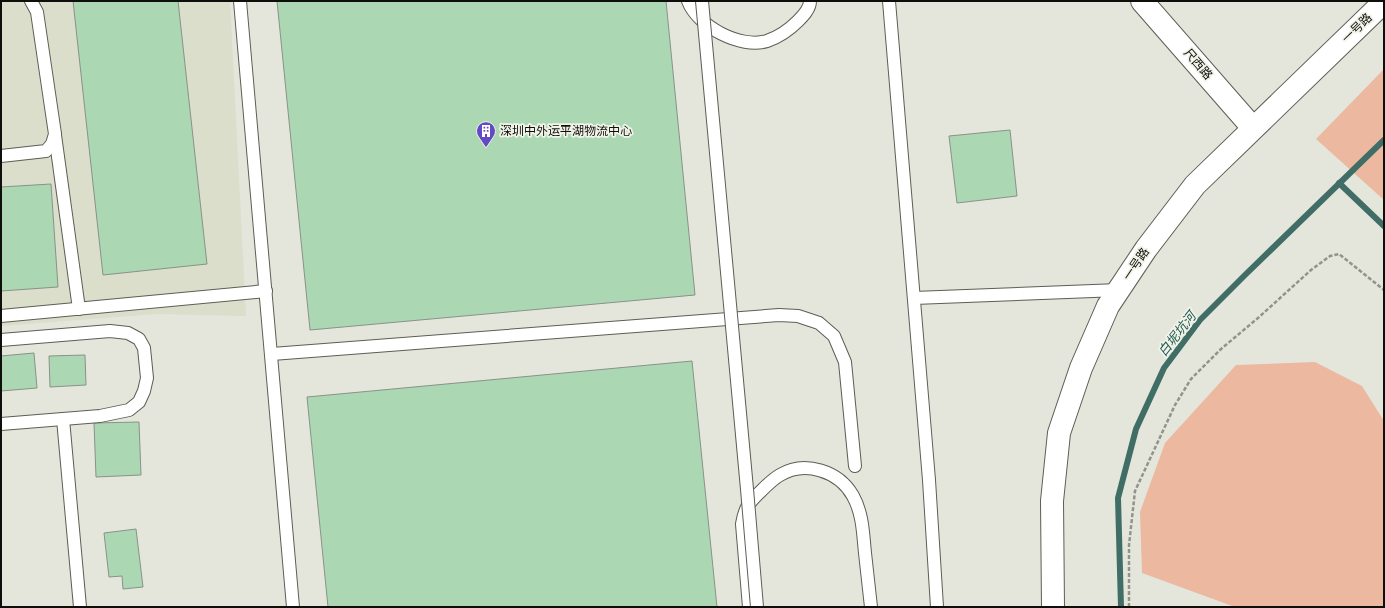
<svg xmlns="http://www.w3.org/2000/svg" width="1385" height="608" font-family="'Public Sans','Noto Sans SC',sans-serif">
  <style>
    .built { fill: #dadecb }
    .green { fill: #ecb89f }
    .lines { fill: none; stroke-linecap: round; stroke-linejoin: round }
    .stream { stroke: #406e67; stroke-width: 6 }
    .building { fill: #abd7b2; stroke: #89928a }
    .service-casing { stroke: #5c5e54; stroke-width: 14 }
    .minor-casing { stroke: #5c5e54; stroke-width: 24 }
    .path { stroke: #92948c; stroke-width: 2.5; stroke-dasharray: 4 2; stroke-linecap: butt }
    .service { stroke: #fff; stroke-width: 12 }
    .minor { stroke: #fff; stroke-width: 22 }
    .service-bridge-casing { stroke: #5c5e54; stroke-width: 14; stroke-linecap: butt }
    .service-bridge { stroke: #fff; stroke-width: 12 }
    .labels { text-anchor: middle; dominant-baseline: central; stroke-width: 3.5; stroke-linejoin: round; paint-order: stroke }
    .street-label { font-size: 12px; fill: #0e0e0b; stroke: #f1f3e8 }
    .poi-label { font-size: 12px; fill: #0e0e0b; stroke: #f1f3e8; text-anchor: start }
    .water-label { font-size: 13px; font-style: italic; fill: #215952; stroke: #f1f3e8 }
  </style>
  <rect width="100%" height="100%" fill="#e4e6db"/>
  <polygon class="built" points="1,1 230,1 246,316 156,314 1,326"/>
  <g class="green">
    <polygon points="1384,69 1384,200 1316,139"/>
    <polygon points="1315,362 1362,386 1384,421 1384,607 1235,607 1142,573 1140,512 1165,443 1236,365"/>
  </g>
  <g class="lines">
    <g class="stream">
      <polyline points="1339,183 1384,226"/>
      <polyline points="1121,607 1118,498 1136,429 1164,368 1200,320 1245,275 1384,140"/>
    </g>
  </g>
  <g class="building">
    <polygon points="73,1 178,1 207,264 103,275"/>
    <polygon points="277,1 666,1 695,295 310,330"/>
    <polygon points="1010,130 1017,196 957,203 949,136"/>
    <polygon points="51,184 58,287 1,291 1,187"/>
    <polygon points="34,353 37,388 1,391 1,356"/>
    <polygon points="85,355 86,385 50,387 49,356"/>
    <polygon points="692,361 717,607 328,607 307,397"/>
    <polygon points="139,422 141,475 96,477 94,423"/>
    <polygon points="136,529 143,587 123,589 122,576 109,577 104,533"/>
  </g>
  <g class="lines">
    <defs>
      <g id="service">
        <polyline points="240,1 293,607"/>
        <path d="M688 1C698 27 741 49 767 41 779 37 789 30 798 21 803 16 810 9 810 1"/>
        <polyline points="889,1 929,480 937,607"/>
        <polyline points="55,135 79,309"/>
        <polyline points="1,156 46,151 52,144 55,134 37,12 31,1"/>
        <polyline points="914,298 1119,290"/>
        <polyline points="1,316 266,291"/>
        <polyline points="1,340 110,331 128,333 139,339 144,348 147,378 144,391 139,402 129,410 100,416 1,424"/>
        <polyline points="272,354 779,315 798,316 819,323 834,336 845,362 855,466"/>
        <polyline points="63,419 80,607"/>
        <path d="M749 607 742 524C745 506 749 503 761 491 767 485 773 479 780 475 805 460 839 471 853 496 863 514 863 534 865 553 867 571 869 589 871 607"/>
      </g>
      <g id="minor">
        <polyline points="1142,1 1253,128"/>
        <polyline points="1053,607 1052,501 1059,433 1081,368 1108,306 1146,249 1195,185 1384,2"/>
      </g>
    </defs>
    <use href="#service" class="service-casing"/>
    <use href="#minor" class="minor-casing"/>
    <polyline class="path" points="1129,607 1129,545 1135,491 1175,405 1191,379 1221,349 1258,318 1311,270 1330,256 1339,254 1384,290"/>
    <use href="#service" class="service"/>
    <use href="#minor" class="minor"/>
    <defs>
      <polyline id="service-bridge" points="702,1 747,489 757,607"/>
    </defs>
    <use href="#service-bridge" class="service-bridge-casing"/>
    <use href="#service-bridge" class="service-bridge"/>
  </g>
  <defs>
    <symbol id="building-pin" viewBox="-11 -11 22 30"><path d="M0 17L-7.5 6A9.5 9.5 0 1 1 7.5 6Z" fill="#624ac3" stroke="#f1f3e8"/><path d="M-4-6H4V6H1V3H-1V6H-4ZM-2.5-4.3h1.7v1.8h-1.7ZM.8-4.3h1.7v1.8H.8ZM-2.5-1h1.7V.8h-1.7ZM.8-1h1.7V.8H.8Z" fill="#fff"/></symbol>
  </defs>
  <g fill-rule="evenodd">
    <use href="#building-pin" x="475" y="120" width="22" height="30"/>
  </g>
  <g class="labels">
    <g class="street-label">
      <text transform="translate(1357 28) rotate(-44)">一号路</text>
      <text transform="translate(1198 64) rotate(49)">尺西路</text>
      <text transform="translate(1136 264) rotate(-56)">一号路</text>
    </g>
    <g class="poi-label">
      <text x="500" y="131">深圳中外运平湖物流中心</text>
    </g>
    <g class="water-label">
      <text transform="translate(1177 334) rotate(-52)">白坭坑河</text>
    </g>
  </g>
  <rect width="1385" height="608" fill="none" stroke="#0e0e0b" stroke-width="4"/>
</svg>
